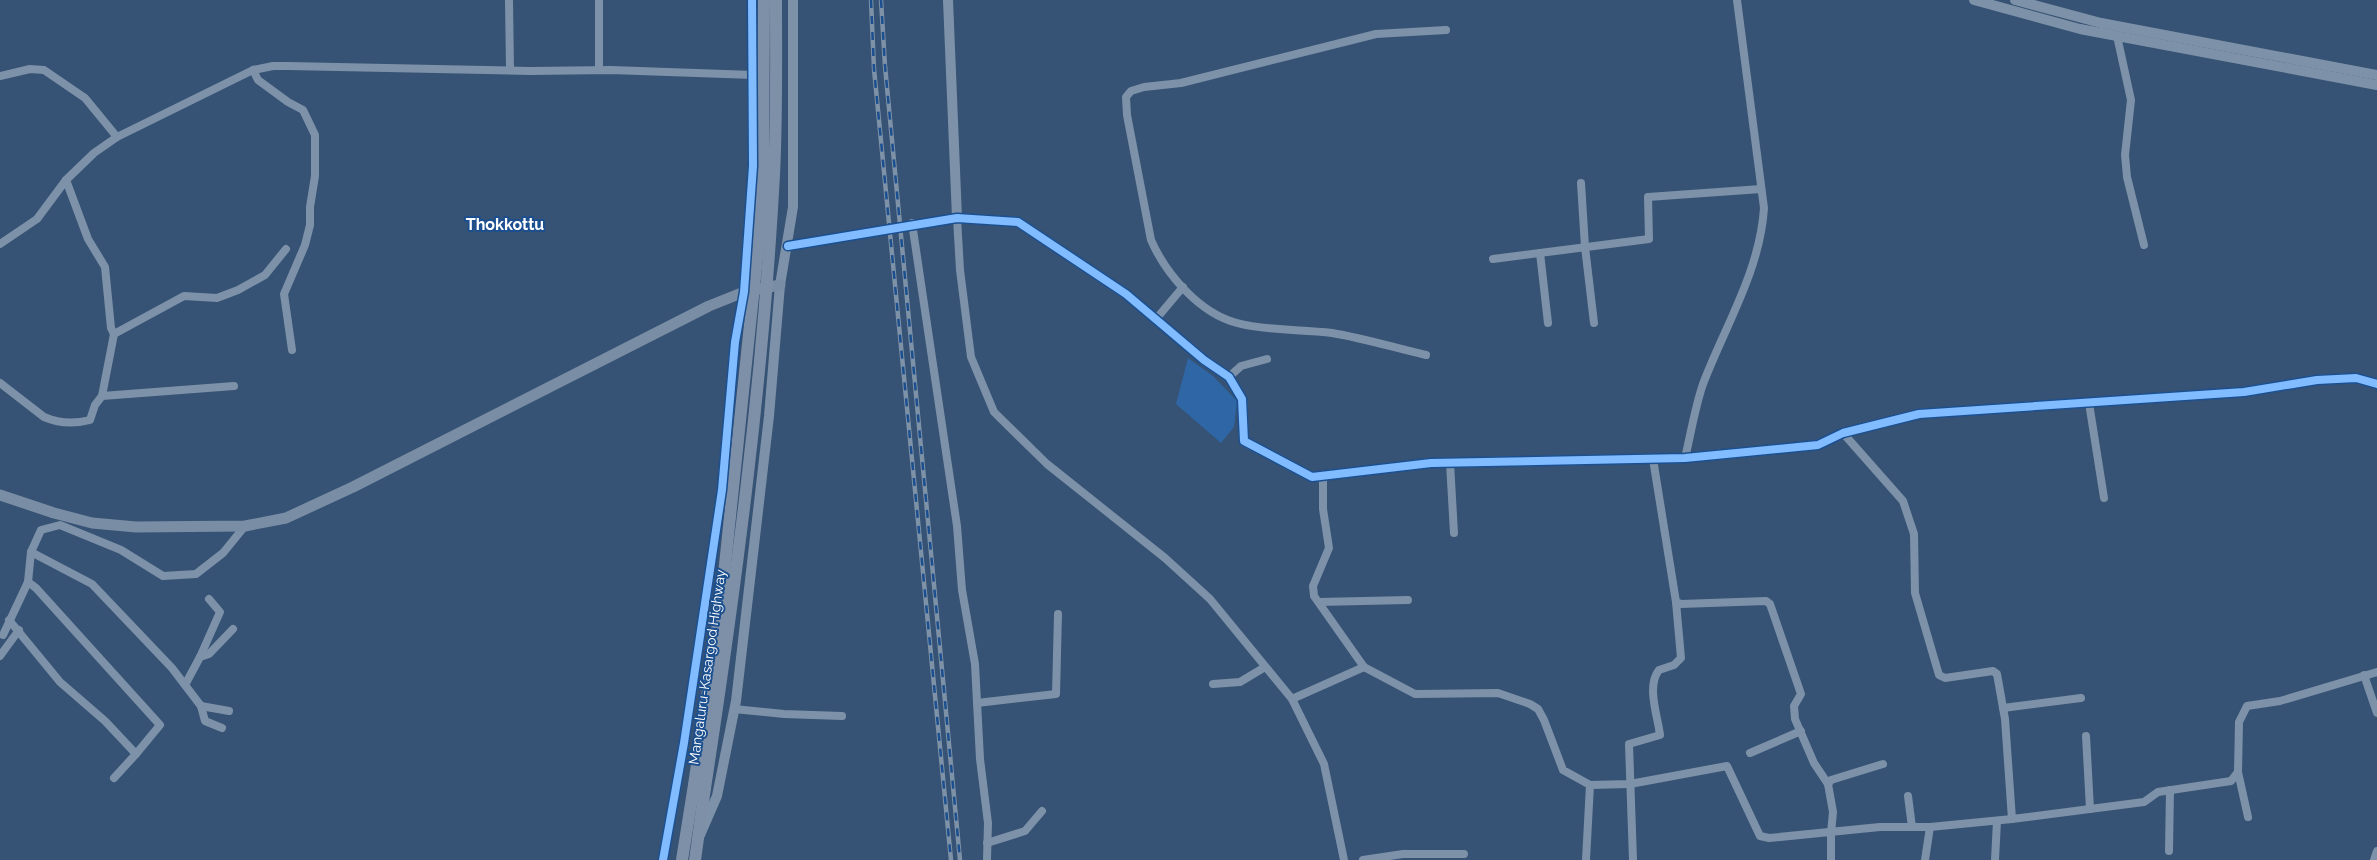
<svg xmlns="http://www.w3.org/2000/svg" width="2377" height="860" font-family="Raleway,sans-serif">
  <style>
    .green { fill: #2f66a5 }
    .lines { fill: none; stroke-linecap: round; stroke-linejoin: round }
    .minor { stroke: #7d92a8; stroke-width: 8 }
    .tertiary { stroke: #7d92a8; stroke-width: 10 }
    .secondary { stroke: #798da4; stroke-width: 11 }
    .trunk { stroke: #7e90a7; stroke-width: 12 }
    .rail-casing { stroke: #7e92a7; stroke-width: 4.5 }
    .rail { stroke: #1b4f8f; stroke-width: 2.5; stroke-dasharray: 8; stroke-linecap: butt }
    .trunk-bridge { stroke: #7e90a7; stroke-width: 12 }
    .cycleway-casing { stroke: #1b4f8f; stroke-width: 11 }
    .cycleway { stroke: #80bcff; stroke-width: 8 }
    .labels { text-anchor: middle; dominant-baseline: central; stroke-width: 4; stroke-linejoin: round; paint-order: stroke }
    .street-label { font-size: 14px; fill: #fff; stroke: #1b4f8f }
    .quarter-label { font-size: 16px; font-weight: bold; fill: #fff; stroke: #1b4f8f }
  </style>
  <rect width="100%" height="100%" fill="#365274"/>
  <polygon class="green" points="1188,358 1213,376 1237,401 1234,427 1221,443 1176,404"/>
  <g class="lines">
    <g class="minor">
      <polyline points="509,0 510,69"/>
      <polyline points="599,0 599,70"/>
      <polyline points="2117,36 2131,100 2125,155 2127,177 2144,245"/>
      <polyline points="253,70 258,80 288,102 303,110 315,135 315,176 310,207 310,225 305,245 284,294 292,350"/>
      <polyline points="0,76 30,69 44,70 85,98 117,137"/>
      <polyline points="66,180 88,239 105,267 111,328 114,334 102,396 234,386"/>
      <polyline points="1581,183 1585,247 1594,323"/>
      <polyline points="912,223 957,526 962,590 975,664 980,759 988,823 987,860"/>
      <polyline points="0,244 37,219 66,180 94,153 117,137 253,70 273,66 288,66 530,71 611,70 753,75"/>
      <polyline points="788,246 957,218 960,270 971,357 994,412 1047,464 1165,558 1210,599 1292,699 1324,764 1344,860"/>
      <polyline points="1540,253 1548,323"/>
      <polyline points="1493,259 1649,239 1648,197 1761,189"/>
      <polyline points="1156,319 1183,287"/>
      <polyline points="114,334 184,296 217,298 238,290 265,275 286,249"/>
      <path d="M1426 355C1395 348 1363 338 1332 333 1302 329 1266 331 1237 323 1199 313 1166 274 1151 240L1127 115 1126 97 1131 91 1144 87 1181 83 1376 34 1446 30"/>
      <polyline points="1229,377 1241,366 1267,359"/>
      <path d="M0 383 44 417C58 423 75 424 90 420L95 405 102 396"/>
      <polyline points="2089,403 2104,498"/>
      <polyline points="1843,433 1903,501 1914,534 1915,593 1939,675 1945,678 1993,671 1997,674 2005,719 2012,819"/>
      <path d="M1685 458C1691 433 1695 407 1703 384 1725 326 1760 271 1764 208L1737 0"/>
      <polyline points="1653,459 1676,602 1681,604 1766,601 1770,604 1801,694 1794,706 1795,719 1814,763 1828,784"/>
      <polyline points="1450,463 1454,533"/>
      <polyline points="1323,476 1323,509 1329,548 1313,586 1314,596 1364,667 1415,694 1498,693 1530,704 1538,709 1544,720 1563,770 1590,785"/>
      <polyline points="1319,602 1408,600"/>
      <polyline points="9,620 60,682 105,721 136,754 160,725 36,588 28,582"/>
      <polyline points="3,635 28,582 31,552"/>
      <polyline points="0,656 19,630"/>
      <polyline points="200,657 209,654 233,629"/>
      <polyline points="2364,675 2377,713"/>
      <polyline points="1213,684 1240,682 1265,667"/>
      <polyline points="185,685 200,657 220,612 209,599"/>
      <polyline points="1292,699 1364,667"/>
      <polyline points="977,703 1056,694 1058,614"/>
      <polyline points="201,706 229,711"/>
      <polyline points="2003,708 2081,698"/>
      <polyline points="734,709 784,714 842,716"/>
      <polyline points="222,728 205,721 201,706 172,668 92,584 31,552 41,530 60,525 121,550 163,576 196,574 223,553 245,526"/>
      <polyline points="2086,736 2090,809"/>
      <polyline points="1750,753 1801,731"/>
      <polyline points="2238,772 2248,817"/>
      <polyline points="114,778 136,754"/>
      <polyline points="1908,796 1912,827"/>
      <polyline points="987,843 1025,831 1042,811"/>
      <polyline points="2169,851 2170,790"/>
      <polyline points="1363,860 1403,854 1464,854"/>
      <polyline points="1586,860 1590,785 1630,784 1727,766 1760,836 1769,838 1880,827 1930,827"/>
      <path d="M1633 860 1629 744 1660 735C1658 717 1646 686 1659 670L1674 665 1681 658 1676 602"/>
      <polyline points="1831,860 1831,833 1833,812 1828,784 1831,780 1883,764"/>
      <polyline points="1925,860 1930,827 2012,819 2144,802 2158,792 2231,781 2238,772 2239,722 2247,706 2280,701 2377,672"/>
      <polyline points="1995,860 1997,821"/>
      <polyline points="2374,860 2377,851"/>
    </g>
    <g class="tertiary">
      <polyline points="948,0 957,218 1018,222 1126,294 1204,360 1229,377 1242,399 1244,441 1312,477 1431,463 1685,458 1818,445 1843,433 1919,414 2244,392 2317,380 2356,378 2377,384"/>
      <polyline points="1974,0 2080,29 2377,85"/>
      <polyline points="2015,0 2101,23 2377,75"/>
      <polyline points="700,835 717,796 736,701 769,416 780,285 793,207 793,0"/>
      <polyline points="663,860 684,743 722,490 735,342 744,292 753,166 752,0"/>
    </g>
    <polyline class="secondary" points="0,495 54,513 92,523 136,527 245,526 286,518 353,487 709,306 744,292 780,285"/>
    <g class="trunk">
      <polyline points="682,860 694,785"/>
      <polyline points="695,860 705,788"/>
    </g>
    <defs>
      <g id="rail">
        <polyline points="871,0 874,69 951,860"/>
        <polyline points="881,0 885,66 960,860"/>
      </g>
    </defs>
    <use href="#rail" class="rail-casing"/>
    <use href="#rail" class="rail"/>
    <g class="trunk-bridge">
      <polyline points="694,785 721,603 758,248 763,172 764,0"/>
      <path d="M705 788C736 585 763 380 774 175 777 117 776 58 776 0"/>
    </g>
    <defs>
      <g id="cycleway">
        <polyline points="788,246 957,218 1018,222 1126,294 1204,360 1229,377 1242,399 1244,441 1312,477 1431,463 1685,458 1818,445 1843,433 1919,414 2244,392 2317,380 2356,378 2377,384"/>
        <polyline points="663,860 684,743 722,490 735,342 744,292 753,166 752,0"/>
      </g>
    </defs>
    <use href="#cycleway" class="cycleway-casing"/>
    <use href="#cycleway" class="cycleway"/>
  </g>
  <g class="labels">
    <g class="street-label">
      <text transform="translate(707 667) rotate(-82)">Mangaluru-Kasargod Highway</text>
    </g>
    <g class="quarter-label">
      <text x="505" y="224">Thokkottu</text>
    </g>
  </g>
</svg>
